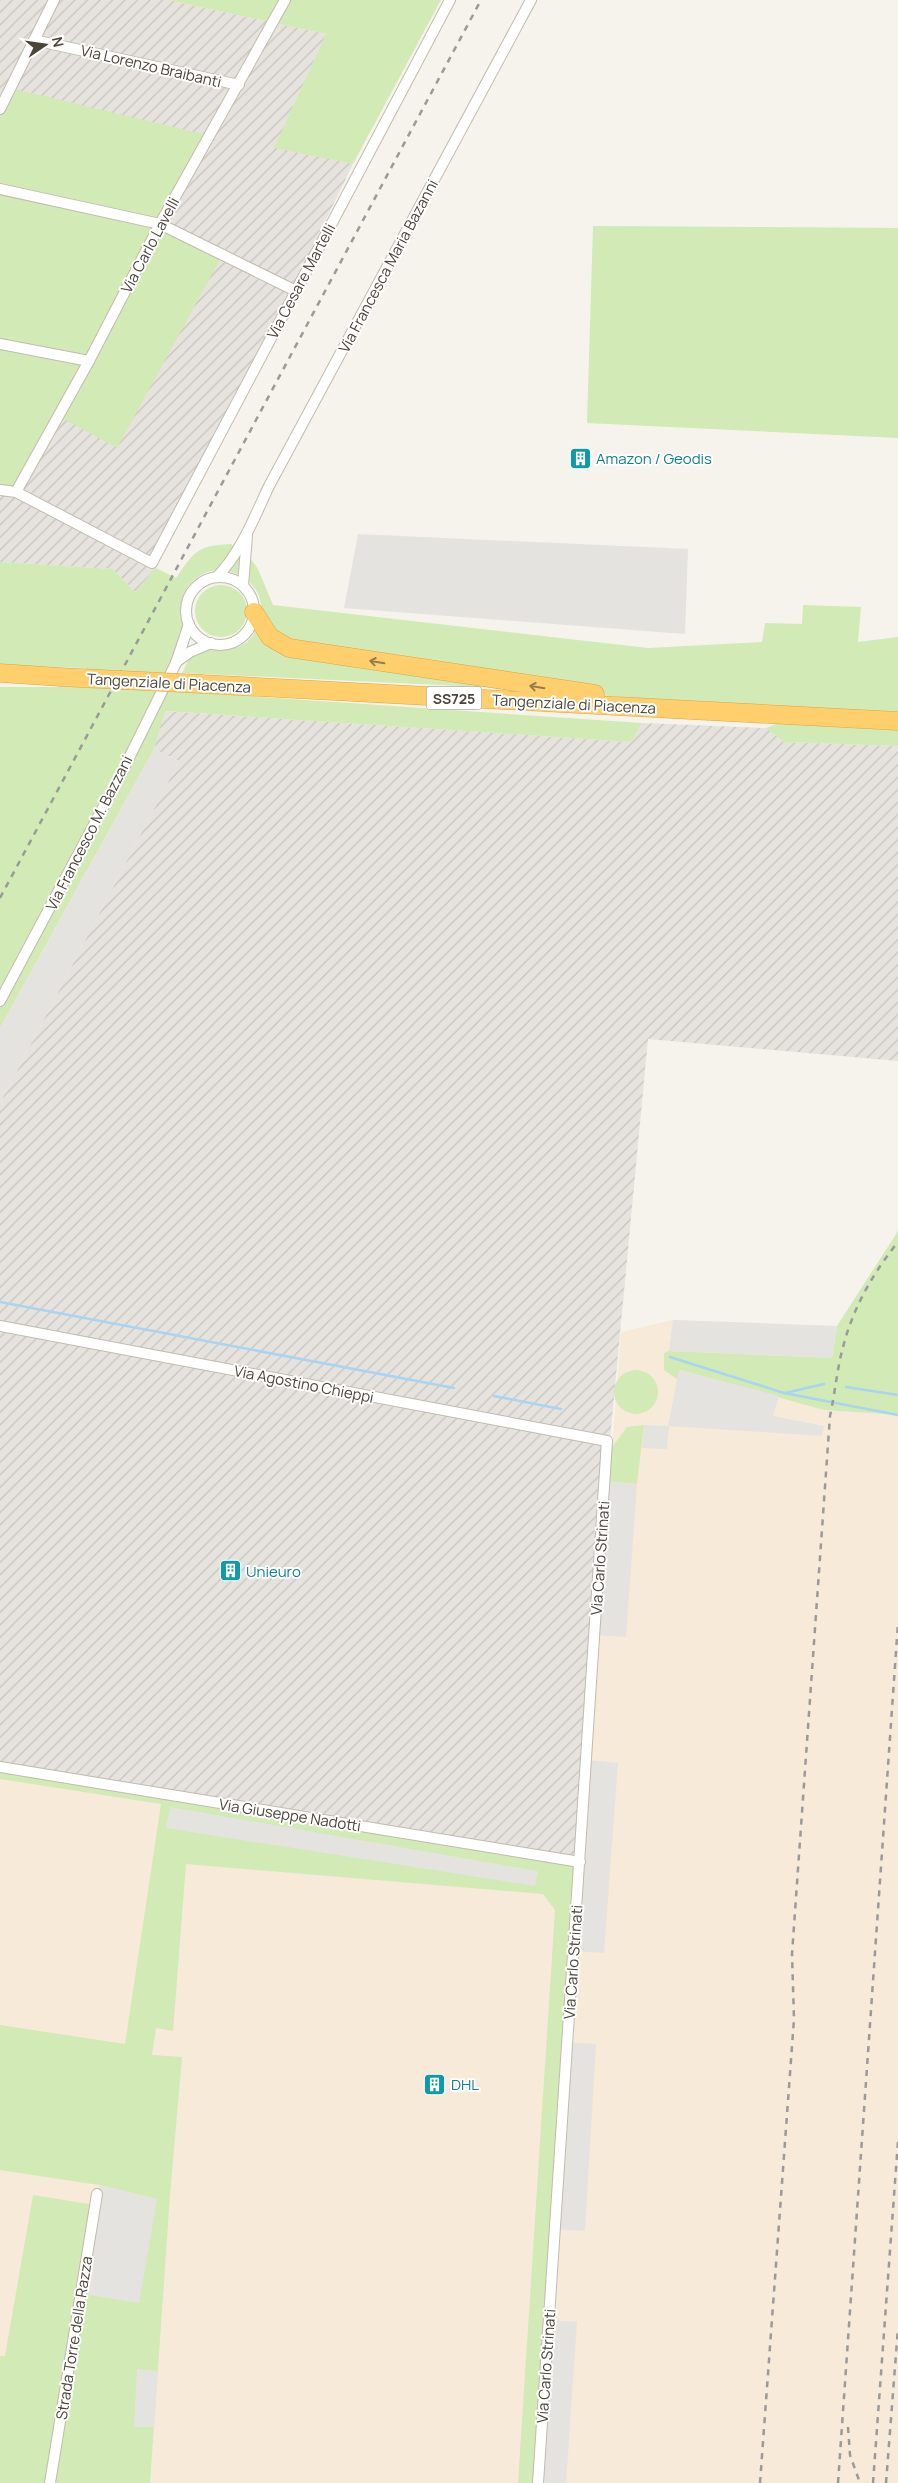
<svg xmlns="http://www.w3.org/2000/svg" width="898" height="2483" font-family="Manrope,sans-serif">
  <style>
    .commercial { fill: #f7ead8 }
    .industrial { fill: url(#industrial-furrows) }
    .grass { fill: #d2eab5 }
    .parking { fill: #e5e3e0 }
    .lines { fill: none; stroke-linecap: round; stroke-linejoin: round }
    .stream { stroke: #a9d4f2; stroke-width: 2.5 }
    .street-casing { stroke: #c2bbae; stroke-width: 12 }
    .highway-casing { stroke: #e0a43c; stroke-width: 19 }
    .street { stroke: #fff; stroke-width: 10 }
    .highway { stroke: #ffcf6e; stroke-width: 18 }
    .rail { stroke: #9a9a9a; stroke-width: 2.5; stroke-dasharray: 6 6; stroke-linecap: butt }
    .highway-bridge-casing { stroke: #e0a43c; stroke-width: 19; stroke-linecap: butt }
    .highway-bridge { stroke: #ffcf6e; stroke-width: 18 }
    .oneway { stroke: #937c4e }
    .labels { text-anchor: middle; dominant-baseline: central; stroke-width: 4; stroke-linejoin: round; paint-order: stroke }
    .shield { fill: #fff; stroke: #817c74; stroke-width: 1 }
    .shield-label { font-size: 14px; font-weight: bold; fill: #4b4439 }
    .street-label { font-size: 15px; fill: #4b4439; stroke: #fff }
    .culture-label { font-size: 15px; fill: #0d838f; stroke: #fff; text-anchor: start }
  </style>
  <defs>
    <pattern id="industrial-furrows" width="10" height="10" patternUnits="userSpaceOnUse" patternTransform="scale(1.25)"><rect width="10" height="10" fill="#e6e2dd"/><path d="M-1 1l2-2M0 10L10 0M9 11l2-2" fill="none" stroke="#c7c3be"/></pattern>
  </defs>
  <rect width="100%" height="100%" fill="#f6f3ec"/>
  <polygon class="commercial" points="673,1320 837,1326 824,1410 898,1415 898,2483 0,2483 0,1767 581,1862 621,1332"/>
  <g class="industrial">
    <polygon points="0,0 168,0 326,34 275,147 353,164 156,568 135,592 113,569 0,562"/>
    <polygon points="164,711 631,742 642,723 766,728 784,742 898,746 898,1061 648,1039 606,1481 581,1862 0,1767 0,1103 179,761 154,749"/>
  </g>
  <g class="grass">
    <polygon points="168,0 441,0 353,164 274,148 326,34"/>
    <polygon points="10,88 207,135 160,226 222,256 117,448 58,416 19,489 0,486 0,109"/>
    <polygon points="593,226 898,228 898,438 587,423"/>
    <path d="M231 544 246 552 258 569 273 605 648 648 762 642 765 623 802 624 803 605 861 607 858 642 898 637V746L784 742 766 728 808 711 504 688 182 673C185 668 187 661 191 657 211 639 240 663 257 628 280 578 206 546 184 594 178 606 184 616 182 628 180 649 174 670 172 691L642 723 631 742 165 711 154 749 0 1028V687H72L86 668 0 665V562L113 569 135 592 156 568 176 578C195 551 196 546 231 544Z"/>
    <circle cx="221" cy="611" r="26"/>
    <polygon points="898,1231 898,1415 824,1410 680,1370 677,1379 664,1370 664,1353 669,1351 832,1358 837,1326"/>
    <circle cx="636" cy="1392" r="22"/>
    <polygon points="644,1425 637,1484 606,1481 610,1450 627,1427"/>
    <polygon points="0,1767 581,1862 538,2483 518,2483 555,1910 543,1894 186,1864 173,2031 156,2028 152,2055 182,2057 170,2195 150,2483 0,2483 0,2356 5,2356 33,2195 95,2205 157,2199 99,2185 0,2170 0,2025 125,2044 161,1804 0,1779"/>
  </g>
  <g class="parking">
    <polygon points="358,534 688,549 685,634 344,608"/>
    <polygon points="154,749 179,761 0,1103 0,1028"/>
    <polygon points="673,1320 837,1326 832,1358 669,1351"/>
    <polygon points="679,1370 779,1396 773,1416 824,1426 822,1436 669,1426 667,1449 642,1448 644,1425 668,1426"/>
    <polygon points="606,1481 637,1484 626,1637 595,1635"/>
    <polygon points="588,1760 618,1763 604,1953 574,1951"/>
    <polygon points="170,1807 538,1871 535,1886 166,1828"/>
    <polygon points="567,2042 596,2044 585,2231 555,2229"/>
    <polygon points="99,2185 157,2199 139,2303 83,2294"/>
    <polygon points="550,2320 577,2322 566,2483 538,2483"/>
    <polygon points="137,2369 158,2371 154,2427 134,2427"/>
  </g>
  <g class="lines">
    <g class="stream">
      <polyline points="0,1302 454,1388"/>
      <polyline points="670,1357 784,1393 898,1415"/>
      <polyline points="846,1387 898,1395"/>
      <polyline points="785,1393 824,1384"/>
      <polyline points="494,1396 561,1409"/>
    </g>
    <defs>
      <g id="street">
        <polyline points="34,40 239,85"/>
        <polyline points="0,109 54,0"/>
        <polyline points="0,189 160,224 296,291"/>
        <polyline points="0,344 89,361"/>
        <polyline points="0,490 16,492 152,563 450,0"/>
        <polyline points="16,492 89,361 160,224 285,0"/>
        <path d="M217 577C241 552 254 518 269 486L531 0"/>
        <circle cx="220" cy="611" r="34"/>
        <polyline points="243,585 247,536"/>
        <polyline points="176,662 190,652 211,643"/>
        <polyline points="0,1001 122,772 176,663 189,624"/>
        <polyline points="0,1326 607,1441 538,2483"/>
        <polyline points="0,1767 580,1862"/>
        <polyline points="50,2483 97,2194"/>
      </g>
      <g id="highway">
        <polyline points="254,612 270,637 289,648 595,694"/>
        <polyline points="0,673 60,677"/>
        <polyline points="202,684 898,721"/>
      </g>
    </defs>
    <use href="#street" class="street-casing"/>
    <use href="#highway" class="highway-casing"/>
    <use href="#street" class="street"/>
    <use href="#highway" class="highway"/>
    <g class="rail">
      <polyline points="0,898 481,0"/>
      <polyline points="848,2427 850,2455 860,2483"/>
      <path d="M760 2483 794 2019 792 1954 830 1416C835 1393 837 1369 843 1347 853 1308 873 1273 898 1242"/>
      <polyline points="838,2483 898,1623"/>
      <polyline points="873,2483 898,2141"/>
      <polyline points="886,2483 898,2328"/>
    </g>
    <defs>
      <polyline id="highway-bridge" points="60,677 202,684"/>
    </defs>
    <use href="#highway-bridge" class="highway-bridge-casing"/>
    <use href="#highway-bridge" class="highway-bridge"/>
  </g>
  <defs><path id="oneway-shaft" d="M-6 0H5M1.5-3L5.5 0L1.5 3" fill="none" stroke-width="1.6" stroke-linecap="round" stroke-linejoin="round" transform="scale(1.25)"/></defs>
  <g class="oneway">
    <use href="#oneway-shaft" transform="translate(377 662) rotate(-171)"/>
    <use href="#oneway-shaft" transform="translate(537 687) rotate(-171)"/>
  </g>
  <defs>
    <symbol id="building-square" viewBox="-11 -11 22 22"><rect x="-9" y="-9" width="18" height="18" rx="4" fill="#0f9aa8" stroke="#fff"/><path d="M-4-6H4V6H1V3H-1V6H-4ZM-2.5-4.3h1.7v1.8h-1.7ZM.8-4.3h1.7v1.8H.8ZM-2.5-1h1.7V.8h-1.7ZM.8-1h1.7V.8H.8Z" fill="#fff"/></symbol>
  </defs>
  <g fill-rule="evenodd">
    <use href="#building-square" x="568" y="446" width="25" height="25"/>
    <use href="#building-square" x="218" y="1558" width="25" height="25"/>
    <use href="#building-square" x="422" y="2072" width="25" height="25"/>
  </g>
  <g class="labels">
    <rect class="shield" x="426.5" y="686.5" width="55" height="23" rx="4"/>
    <g class="shield-label">
      <text x="454" y="698">SS725</text>
    </g>
    <g class="street-label">
      <text transform="translate(151 66) rotate(13)">Via Lorenzo Braibanti</text>
      <text transform="translate(150 245) rotate(-62)">Via Carlo Lavelli</text>
      <text transform="translate(388 266) rotate(-62)">Via Francesca Maria Bazanni</text>
      <text transform="translate(301 281) rotate(-62)">Via Cesare Martelli</text>
      <text transform="translate(169 683) rotate(3)">Tangenziale di Piacenza</text>
      <text transform="translate(574 704) rotate(3)">Tangenziale di Piacenza</text>
      <text transform="translate(89 833) rotate(-63)">Via Francesco M. Bazzani</text>
      <text transform="translate(304 1384) rotate(11)">Via Agostino Chieppi</text>
      <text transform="translate(600 1558) rotate(-86)">Via Carlo Strinati</text>
      <text transform="translate(290 1815) rotate(9)">Via Giuseppe Nadotti</text>
      <text transform="translate(573 1962) rotate(-86)">Via Carlo Strinati</text>
      <text transform="translate(74 2338) rotate(-81)">Strada Torre della Razza</text>
      <text transform="translate(546 2366) rotate(-86)">Via Carlo Strinati</text>
    </g>
    <g class="culture-label">
      <text x="596" y="458">Amazon / Geodis</text>
      <text x="246" y="1571">Unieuro</text>
      <text x="451" y="2084">DHL</text>
    </g>
  </g>
  <g transform="translate(45 45) rotate(77)" stroke="#ffffff" stroke-width="4" paint-order="stroke">
  <path d="M0-4L9 19L0 12L-9 19Z" fill="#4b4439"/>
  <text y="-8" font-size="14" font-weight="bold" text-anchor="middle" fill="#4b4439">N</text>
  </g>
</svg>
